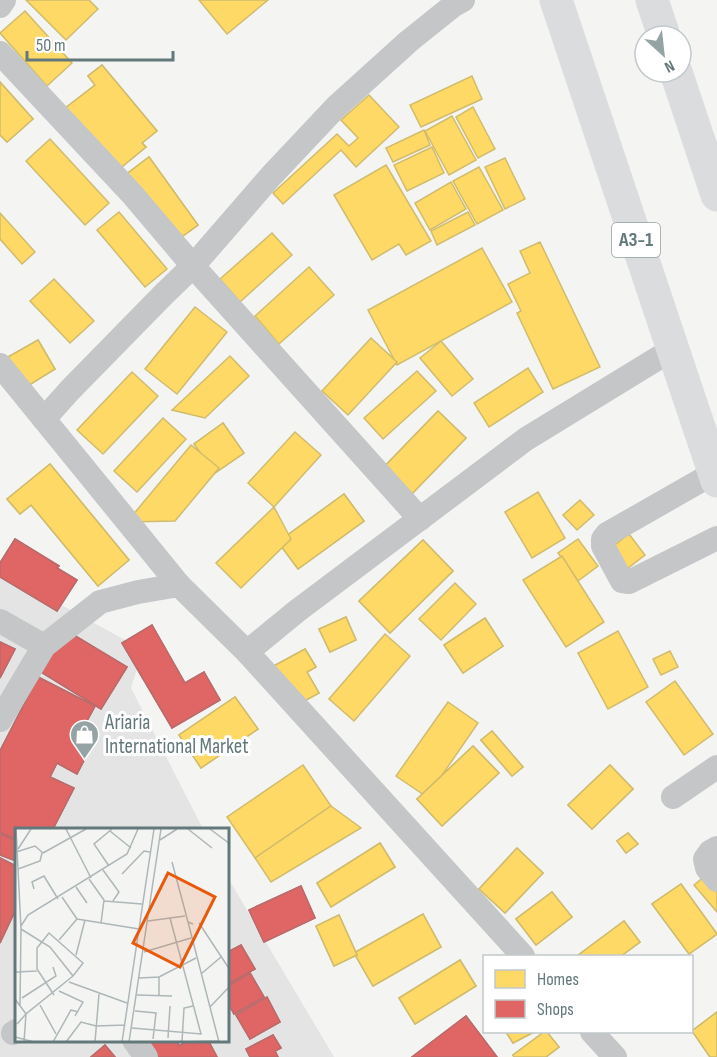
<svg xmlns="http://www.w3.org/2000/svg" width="717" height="1057" font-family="'Sofia Sans Condensed',sans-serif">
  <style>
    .built { fill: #e3e4e3 }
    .homes { fill: #ffd966; stroke: #d0bc6c; stroke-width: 1.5 }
    .shops { fill: #e06666; stroke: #ba6b6c; stroke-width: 1.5 }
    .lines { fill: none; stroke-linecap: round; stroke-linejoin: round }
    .minor { stroke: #c4c6c7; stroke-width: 24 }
    .highway { stroke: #dbdcdd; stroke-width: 33 }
    .labels { text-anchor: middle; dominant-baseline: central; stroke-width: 6; stroke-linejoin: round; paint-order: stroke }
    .shield { fill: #fff; stroke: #92a0a2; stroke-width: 1.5 }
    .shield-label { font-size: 20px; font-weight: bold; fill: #63787a }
    .poi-label { font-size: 21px; fill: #63787a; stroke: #fff; text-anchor: start }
    .inset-road { fill: none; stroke: #adb7b8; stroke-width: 1.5 }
    .view { fill: #e8590c; fill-opacity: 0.15; stroke: #e8590c; stroke-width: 3 }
    .inset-edge { fill: none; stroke: #63787a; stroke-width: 3 }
  </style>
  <rect width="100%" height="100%" fill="#f4f4f3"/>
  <polygon class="built" points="0,571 143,650 131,688 203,829 16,829 16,1040 228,1040 228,878 334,1057 0,1057"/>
  <g class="homes">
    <polygon points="26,0 89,0 98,9 66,40"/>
    <polygon points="199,0 268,0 227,34"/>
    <polygon points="25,11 72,63 47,86 0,33"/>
    <polygon points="102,65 157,131 142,143 146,147 112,175 60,112 95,85 88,76"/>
    <polygon points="102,65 157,131 142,143 146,147 112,175 60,112 95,85 88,76"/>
    <polygon points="472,76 482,99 421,127 410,105"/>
    <polygon points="0,82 33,119 7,142 0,135"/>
    <polygon points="0,82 33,119 7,142 0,135"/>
    <polygon points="369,95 399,127 356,167 341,150 283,204 273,193 337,134 349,146 358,138 341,120"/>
    <polygon points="473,107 495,149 478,158 456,117"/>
    <polygon points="452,116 476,160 449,175 425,131"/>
    <polygon points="424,130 430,145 393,162 386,148"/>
    <polygon points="50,139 109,203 85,225 26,161"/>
    <polygon points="432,147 444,173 407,191 394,165"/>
    <polygon points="149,157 198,225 169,246 120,179"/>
    <polygon points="149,157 198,225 169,246 120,179"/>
    <polygon points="505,158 525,199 505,209 485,167"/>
    <polygon points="386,165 431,241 406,255 399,244 372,260 334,195"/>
    <polygon points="479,167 503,210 477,224 453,181"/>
    <polygon points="451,182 466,209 430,230 415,203"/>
    <polygon points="119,212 167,269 145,287 97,230"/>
    <polygon points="468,212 475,225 437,245 431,231"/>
    <polygon points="0,213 35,252 22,264 0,239"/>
    <polygon points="272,233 292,255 240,302 220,279"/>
    <polygon points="540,242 600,367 553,389 517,313 521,311 508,284 530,273 520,251"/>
    <polygon points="482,248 512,302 397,365 368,310"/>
    <polygon points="309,267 334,295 279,344 255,316"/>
    <polygon points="54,279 94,321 70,343 30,301"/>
    <polygon points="195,307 227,332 177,394 145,369"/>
    <polygon points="371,338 397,362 348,415 322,391"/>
    <polygon points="38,340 55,369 26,387 8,357"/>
    <polygon points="38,340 55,369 26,387 8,357"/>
    <polygon points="441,341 473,379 452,396 420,358"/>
    <polygon points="230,356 249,376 205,418 172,410"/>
    <polygon points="528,368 543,392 489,427 474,403"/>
    <polygon points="417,371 436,391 383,439 364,418"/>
    <polygon points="132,372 158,396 103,454 77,430"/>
    <polygon points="438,411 466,438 408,498 380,471"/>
    <polygon points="438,411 466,438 408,498 380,471"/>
    <polygon points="163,418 186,439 137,492 114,471"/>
    <polygon points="223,423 244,453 215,473 194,444"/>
    <polygon points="223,423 244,453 215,473 194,444"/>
    <polygon points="295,432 321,455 274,507 248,483"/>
    <polygon points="191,445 219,468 175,521 127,522"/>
    <polygon points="50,464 129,560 98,586 31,505 20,514 7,499"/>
    <polygon points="50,464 129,560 98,586 31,505 20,514 7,499"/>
    <polygon points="538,492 565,538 532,558 505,512"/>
    <polygon points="344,494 364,521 298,569 278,542"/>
    <polygon points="344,494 364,521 298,569 278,542"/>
    <polygon points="580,500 594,515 577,530 563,515"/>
    <polygon points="274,507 291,539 241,588 216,563"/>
    <polygon points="629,534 645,555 623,572 607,551"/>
    <polygon points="578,539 598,566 578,581 558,553"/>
    <polygon points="423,540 453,571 390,633 359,601"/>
    <polygon points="423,540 453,571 390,633 359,601"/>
    <polygon points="562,556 604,622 566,647 523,580"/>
    <polygon points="455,583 476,604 441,640 419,619"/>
    <polygon points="346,617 356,640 330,652 319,629"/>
    <polygon points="346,617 356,640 330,652 319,629"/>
    <polygon points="485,618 503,646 463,673 444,645"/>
    <polygon points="485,618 503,646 463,673 444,645"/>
    <polygon points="618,631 648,687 608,709 578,653"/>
    <polygon points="385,634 410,656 354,721 329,699"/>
    <polygon points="305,649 316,667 307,672 319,693 290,709 268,669"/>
    <polygon points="305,649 316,667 307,672 319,693 290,709 268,669"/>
    <polygon points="670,651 678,667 661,675 653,659"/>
    <polygon points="675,681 713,734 684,755 646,702"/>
    <polygon points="235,697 258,729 201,768 179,735"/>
    <polygon points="235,697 258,729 201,768 179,735"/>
    <polygon points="448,702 478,723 427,797 396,776"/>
    <polygon points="492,731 523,767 512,776 481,740"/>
    <polygon points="492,731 523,767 512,776 481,740"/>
    <polygon points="473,746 499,773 442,826 417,799"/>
    <polygon points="473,746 499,773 442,826 417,799"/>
    <polygon points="303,765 331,806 255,858 227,817"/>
    <polygon points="610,765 633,789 592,829 568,805"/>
    <polygon points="610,765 633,789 592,829 568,805"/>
    <polygon points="331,806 361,828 271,882 255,858"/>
    <polygon points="628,833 638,844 626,853 617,841"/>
    <polygon points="628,833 638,844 626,853 617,841"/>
    <polygon points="380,843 395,867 331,907 317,883"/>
    <polygon points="380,843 395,867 331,907 317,883"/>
    <polygon points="517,848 543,873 505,913 479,889"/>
    <polygon points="517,848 543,873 505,913 479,889"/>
    <polygon points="717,866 717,912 694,885"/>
    <polygon points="681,884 717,934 689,954 652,904"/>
    <polygon points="681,884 717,934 689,954 652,904"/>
    <polygon points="552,892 572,917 536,945 516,919"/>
    <polygon points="552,892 572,917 536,945 516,919"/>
    <polygon points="423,914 441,947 373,986 354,953"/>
    <polygon points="423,914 441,947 373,986 354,953"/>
    <polygon points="339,915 357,955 334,966 316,926"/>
    <polygon points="339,915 357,955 334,966 316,926"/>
    <polygon points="624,921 640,942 621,956 577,956"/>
    <polygon points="624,921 640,942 621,956 577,956"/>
    <polygon points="460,960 476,986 415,1024 399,998"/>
    <polygon points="460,960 476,986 415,1024 399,998"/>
    <polygon points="717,1012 717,1057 710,1057 692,1031"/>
    <polygon points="717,1012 717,1057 710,1057 692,1031"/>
    <polygon points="506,1032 534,1032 513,1043"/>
    <polygon points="506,1032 534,1032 513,1043"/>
    <polygon points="544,1032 547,1032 559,1047 546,1057 514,1057 513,1055"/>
    <polygon points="544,1032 547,1032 559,1047 546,1057 514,1057 513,1055"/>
  </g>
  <g class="shops">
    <polygon points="15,539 59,566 57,568 77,580 57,611 0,577 0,563"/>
    <polygon points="15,539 59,566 57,568 77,580 57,611 0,577 0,563"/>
    <polygon points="152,625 185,683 204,672 220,700 172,728 122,643"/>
    <polygon points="152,625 185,683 204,672 220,700 172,728 122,643"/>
    <polygon points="67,631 127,667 101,709 41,672"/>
    <polygon points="67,631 127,667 101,709 41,672"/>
    <polygon points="0,642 15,649 0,678"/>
    <polygon points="0,642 15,649 0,678"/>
    <polygon points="38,677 95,706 80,734 94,741 77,774 57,763 50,777 74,788 53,829 16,829 16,840 0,832 0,751"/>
    <polygon points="38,677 95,706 80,734 94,741 77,774 57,763 50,777 74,788 53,829 16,829 16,840 0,832 0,751"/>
    <polygon points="0,834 16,840 16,861 0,855"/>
    <polygon points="0,834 16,840 16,861 0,855"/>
    <polygon points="0,858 16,866 16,909 0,943"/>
    <polygon points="0,858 16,866 16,909 0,943"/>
    <polygon points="301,886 315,918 264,942 249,910"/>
    <polygon points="301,886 315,918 264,942 249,910"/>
    <polygon points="241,945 255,969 228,984 228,952"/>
    <polygon points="241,945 255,969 228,984 228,952"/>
    <polygon points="250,973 264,997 234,1014 228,1003 228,986"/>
    <polygon points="250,973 264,997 234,1014 228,1003 228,986"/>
    <polygon points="267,997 280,1022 250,1039 236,1015"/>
    <polygon points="267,997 280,1022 250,1039 236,1015"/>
    <polygon points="466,1016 497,1057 412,1057"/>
    <polygon points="466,1016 497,1057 412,1057"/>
    <polygon points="273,1035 281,1048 275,1051 278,1057 250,1057 246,1049"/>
    <polygon points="273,1035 281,1048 275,1051 278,1057 250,1057 246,1049"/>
    <polygon points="147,1040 177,1040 179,1046 189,1040 208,1040 217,1057 150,1057"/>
    <polygon points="147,1040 177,1040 179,1046 189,1040 208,1040 217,1057 150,1057"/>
    <polygon points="105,1045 115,1057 91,1057"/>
    <polygon points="105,1045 115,1057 91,1057"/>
  </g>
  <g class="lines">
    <g class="minor">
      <polyline points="0,6 4,0"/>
      <polyline points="0,53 132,194 193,266 420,519"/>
      <polyline points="0,365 179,585"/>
      <polyline points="44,419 70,390 164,294 193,266 271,176 336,107 409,41 454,5 463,0"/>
      <polyline points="714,473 607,534 603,539 603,546 622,581 629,582 717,538"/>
      <polyline points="0,621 44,646"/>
      <polyline points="247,652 297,611 526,439 673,349"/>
      <polyline points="0,720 44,646 100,602 138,592 179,585 247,652 523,956"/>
      <polyline points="673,797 717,767"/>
      <polyline points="717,848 710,852 705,859 707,868 717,880"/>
      <polyline points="592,1032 615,1057"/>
      <polyline points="13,1033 16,1031"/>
      <polyline points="134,1040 146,1057"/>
    </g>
    <g class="highway">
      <polyline points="556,0 717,481"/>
      <polyline points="652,0 664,36"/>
      <polyline points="676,72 717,195"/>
    </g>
  </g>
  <defs>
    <symbol id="shop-pin" viewBox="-11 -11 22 30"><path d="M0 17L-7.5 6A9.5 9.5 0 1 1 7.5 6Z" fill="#96a3a4" stroke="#fff"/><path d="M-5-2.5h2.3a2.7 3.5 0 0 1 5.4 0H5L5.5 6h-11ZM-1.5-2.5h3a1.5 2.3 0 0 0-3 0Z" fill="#fff"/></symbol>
  </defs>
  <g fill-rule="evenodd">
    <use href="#shop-pin" x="68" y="718" width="33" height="45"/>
  </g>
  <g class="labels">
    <rect class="shield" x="612" y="223" width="48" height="34" rx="4.5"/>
    <g class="shield-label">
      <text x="636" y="240">A3-1</text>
    </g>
    <g class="poi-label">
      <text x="105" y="722">Ariaria<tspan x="105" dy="24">International Market</tspan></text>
    </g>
  </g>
  <g transform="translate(15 828)">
    <rect width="214" height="214" fill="#f4f4f3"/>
    <path class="inset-road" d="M1 1 6 101 5 177M51 1 76 50M173 1 197 20M195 1 215 16M95 3 116 20M145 12 162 1M3 21 16 1M1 24 20 18 28 25M28 25 71 1M157 34 173 94 178 96M94 38 79 16 97 1M3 41 25 33 27 25M88 42 104 64 98 73M107 46 129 23 135 24M74 51 89 72 86 95M61 59 72 75M19 61 17 54 29 48 43 71M47 69 62 91M89 73 127 76M62 91 124 101M133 93 170 88M173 94 204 214M184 95 215 142M6 98 13 87 112 26 123 1M6 101 35 119 58 148 11 186 9 214M44 112 62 91M129 124 176 110M61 127 70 92M0 144 22 143M186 146 206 129M144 149V168M124 150 144 149 181 130M54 154 112 175M44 163 68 174 60 188M39 167 22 141V120L34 105 68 135 58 148M122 167 157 168M7 170 41 148 38 139M0 171 11 186 2 196M25 177 41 206M195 179 215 158M120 183 141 185 138 211M117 200 186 206 155 90M0 209 19 214M153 210 155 178M38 214 56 182 63 184M51 214 66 194 81 198 110 197M80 214 84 166M107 214 139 1M114 214 146 1M167 214 169 180 178 178M167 214 204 213"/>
    <path class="view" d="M153 45 200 69 165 139 118 115Z"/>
    <rect width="214" height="214" class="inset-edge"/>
  </g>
  <rect x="483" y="955" width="210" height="78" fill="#ffffff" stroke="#c1c9ca" stroke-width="1.5"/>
  <rect x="495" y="970" width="30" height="18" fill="#ffd966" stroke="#c1c9ca" stroke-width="1.5"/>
  <text x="537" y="985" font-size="18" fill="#63787a">Homes</text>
  <rect x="495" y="1000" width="30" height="18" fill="#e06666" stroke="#c1c9ca" stroke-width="1.5"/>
  <text x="537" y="1015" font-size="18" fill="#63787a">Shops</text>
  <g transform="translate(663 54) rotate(153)"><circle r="28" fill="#ffffff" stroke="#c1c9ca" stroke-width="1.5"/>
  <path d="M0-4.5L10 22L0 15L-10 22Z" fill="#96a3a4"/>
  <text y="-9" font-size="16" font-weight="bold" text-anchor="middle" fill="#63787a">N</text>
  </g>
  <path d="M27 51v9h146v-9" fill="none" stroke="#63787a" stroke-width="3"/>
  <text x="36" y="51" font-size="18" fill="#63787a" stroke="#ffffff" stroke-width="4.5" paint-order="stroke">50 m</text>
</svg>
